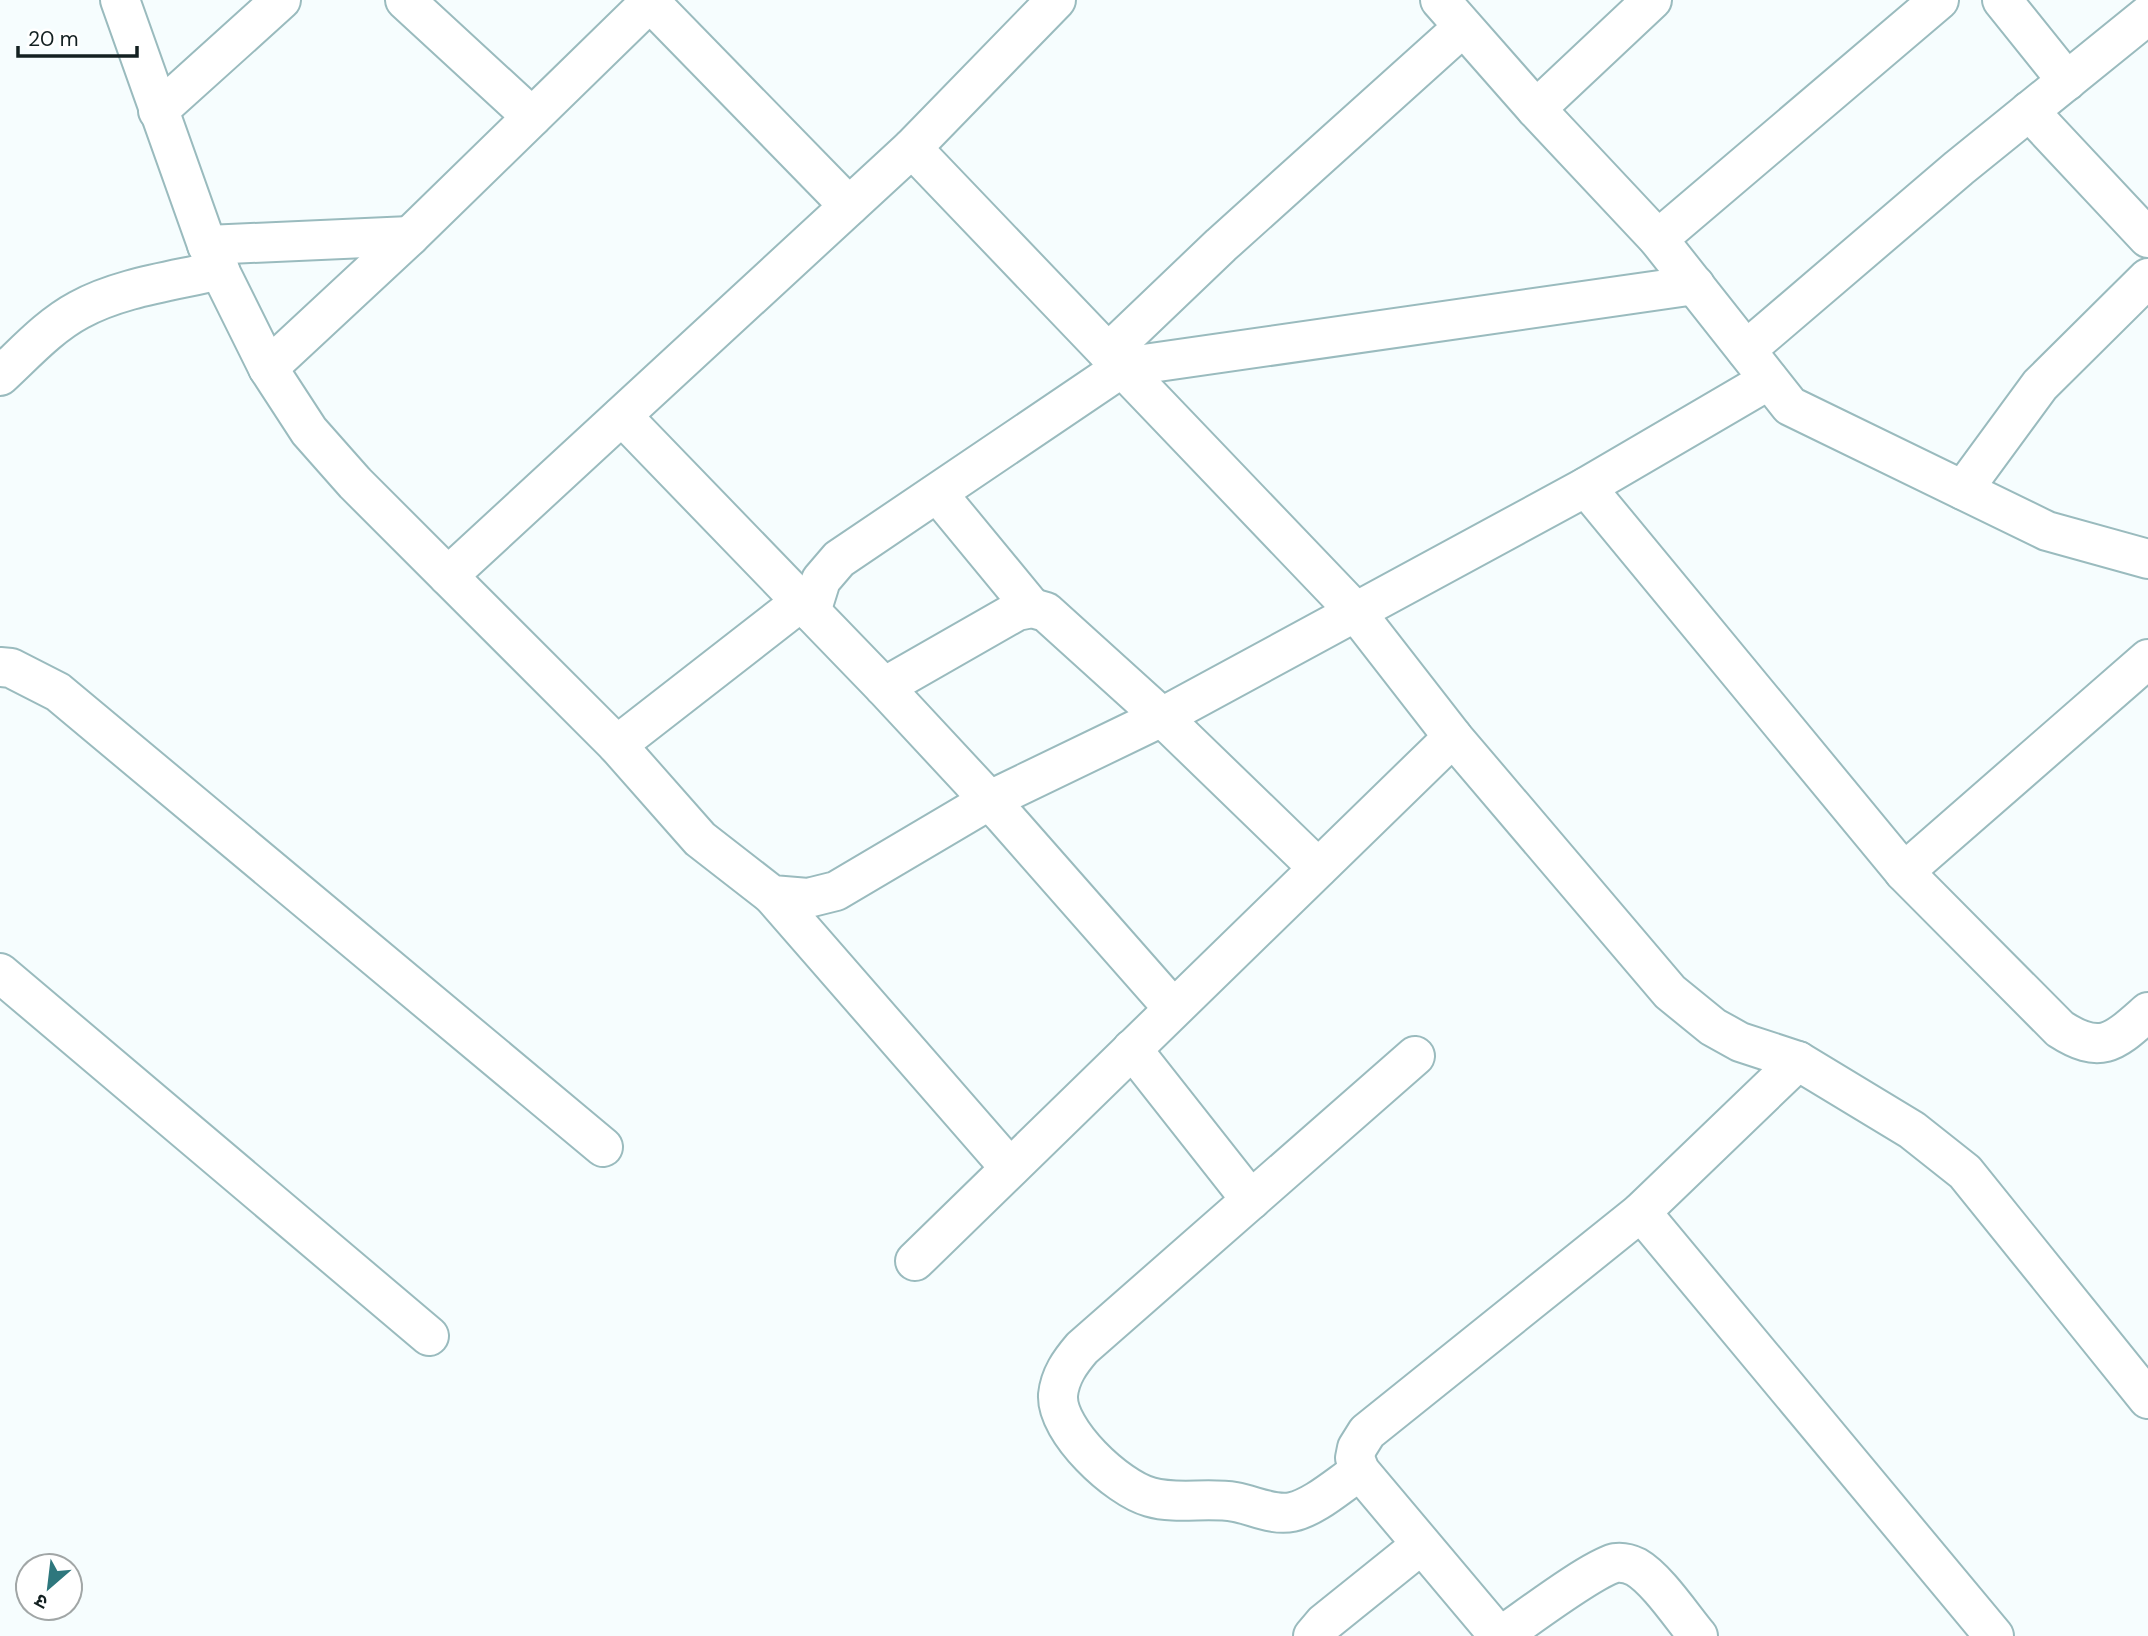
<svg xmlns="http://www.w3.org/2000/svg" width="2148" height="1636" font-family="'DM Sans','Noto Sans Devanagari',sans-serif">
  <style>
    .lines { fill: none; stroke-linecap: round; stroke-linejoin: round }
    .minor-casing { stroke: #9abbbe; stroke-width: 42 }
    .minor { stroke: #fff; stroke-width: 38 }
  </style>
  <rect width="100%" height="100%" fill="#f6fdfe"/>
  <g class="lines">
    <defs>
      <g id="minor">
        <polyline points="120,0 207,245 268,368 309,431 355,483 617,745 700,839 772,895 808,898 836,891 990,800 1162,717 1586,487 1769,380"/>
        <polyline points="405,0 532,117"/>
        <polyline points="1440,0 1536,109 1658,239 1790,406 2047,531 2148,559"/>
        <polyline points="2002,0 2067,81"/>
        <polyline points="650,2 849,206"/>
        <polyline points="1536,109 1652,0"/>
        <polyline points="158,111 281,0"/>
        <polyline points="2029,111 2148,238"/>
        <polyline points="912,148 1355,611 1453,737 1670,992 1713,1027 1740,1042 1798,1061 1912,1130 1965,1172 2148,1399"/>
        <polyline points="1658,239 1939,0"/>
        <polyline points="207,245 410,236"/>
        <polyline points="1746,350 1959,168 2148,15"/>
        <polyline points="1108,353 1221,245 1462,28"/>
        <polyline points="268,368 410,236 652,0"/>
        <path d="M0 376C25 353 49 326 79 310 121 287 174 281 220 270"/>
        <polyline points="622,416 884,687 1004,816 1173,1008"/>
        <path d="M1586 487 1904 872 2060 1029C2102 1056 2115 1041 2148 1012"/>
        <polyline points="1963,490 2040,385 2148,278"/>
        <polyline points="938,494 1032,608"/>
        <polyline points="448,576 912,148 1056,0"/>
        <polyline points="811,612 821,580 839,559 1123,367 1695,285"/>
        <polyline points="0,667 11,668 58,692 603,1147"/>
        <polyline points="884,687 1017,611 1032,608 1046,612 1162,717 1318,868"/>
        <polyline points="617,745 802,601"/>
        <polyline points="1904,872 2148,659"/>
        <polyline points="772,895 1010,1168"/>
        <polyline points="0,973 429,1336"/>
        <polyline points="1132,1049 1251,1200"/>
        <polyline points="1798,1061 1641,1212 1994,1636"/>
        <polyline points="915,1261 1453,737"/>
        <path d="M1360 1471C1340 1484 1315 1507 1292 1512 1273 1516 1253 1505 1235 1502 1207 1497 1177 1505 1150 1497 1117 1488 1056 1431 1058 1395 1060 1376 1070 1362 1082 1348L1415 1056"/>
        <polyline points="1313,1636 1324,1623 1421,1545"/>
        <polyline points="1499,1636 1360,1471 1355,1458 1357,1448 1367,1432 1641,1212"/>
        <path d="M1501 1636C1526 1619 1590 1570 1615 1563 1622 1562 1630 1564 1636 1567 1657 1579 1682 1617 1698 1636"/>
      </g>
    </defs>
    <use href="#minor" class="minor-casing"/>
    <use href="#minor" class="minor"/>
  </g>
  <g transform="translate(49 1587) rotate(208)"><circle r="33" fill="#ffffff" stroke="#a1a6a6" stroke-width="2"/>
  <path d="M0-5L12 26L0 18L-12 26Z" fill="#2e777d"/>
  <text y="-10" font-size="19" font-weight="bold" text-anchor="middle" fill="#132021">उ</text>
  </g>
  <path d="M18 46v10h119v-10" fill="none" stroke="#132021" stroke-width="3.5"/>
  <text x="28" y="46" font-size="21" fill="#132021" stroke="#ffffff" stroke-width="5" paint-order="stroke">20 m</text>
</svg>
